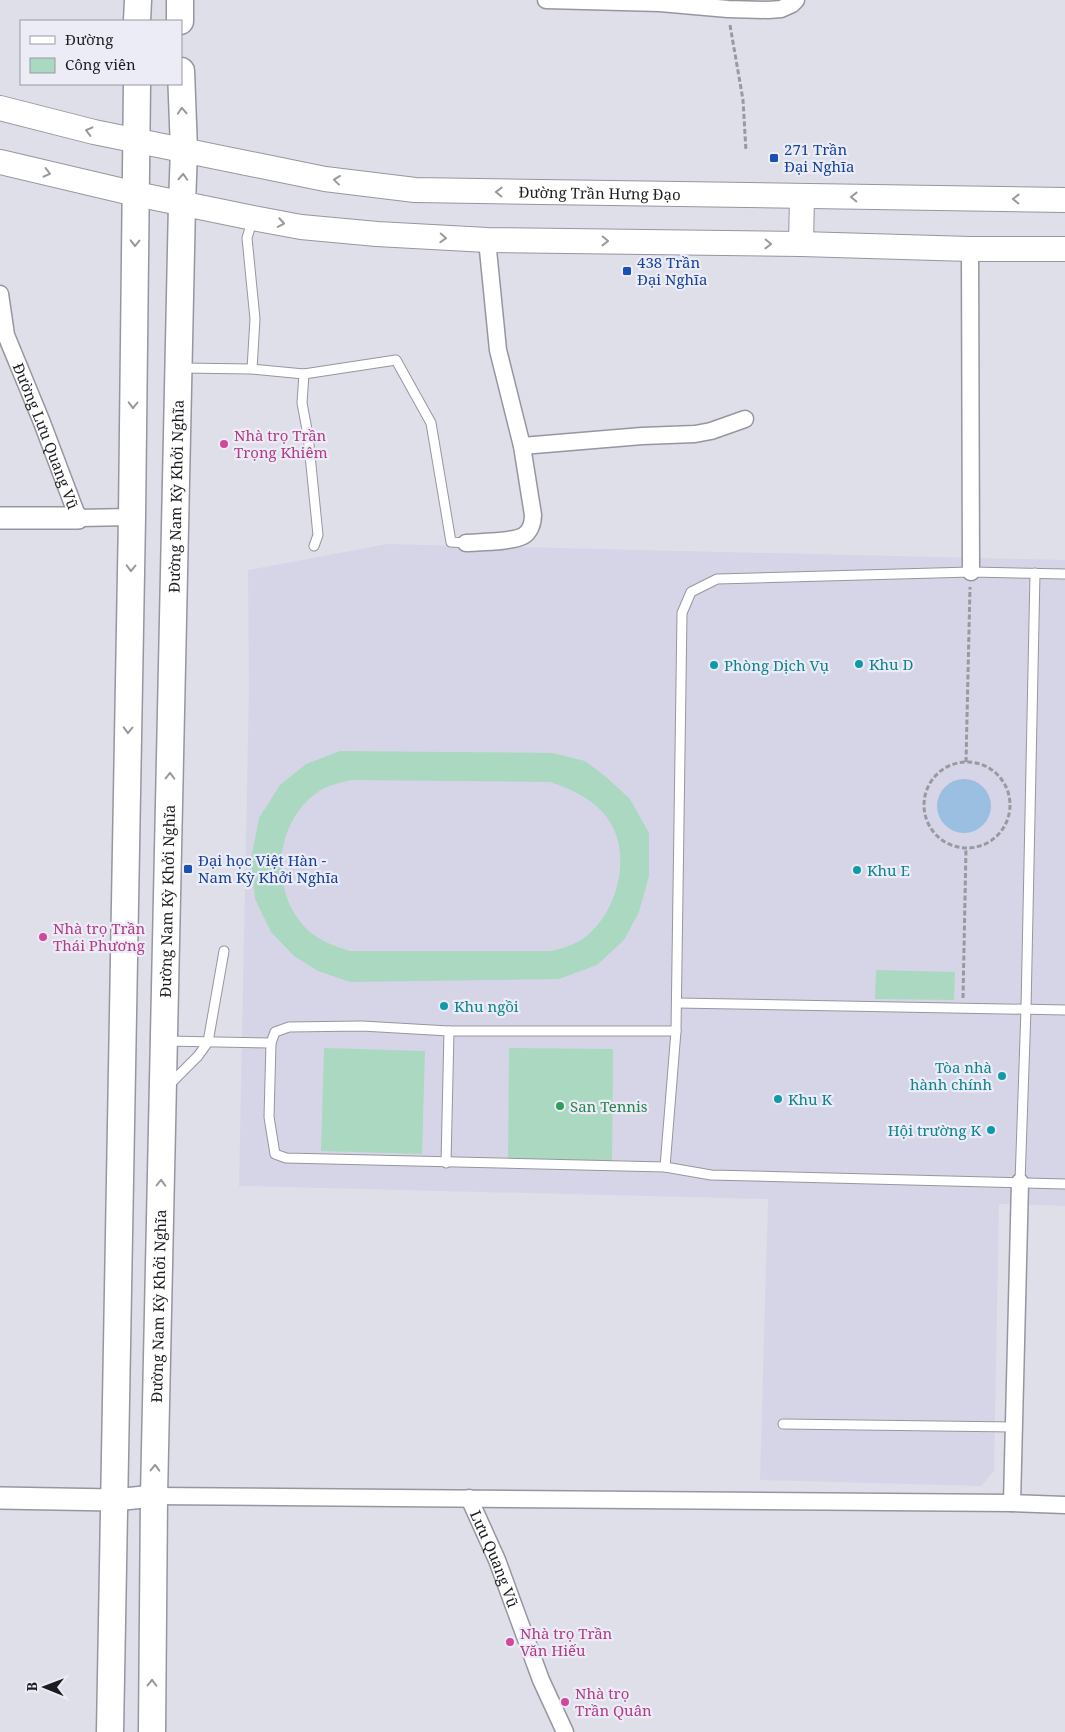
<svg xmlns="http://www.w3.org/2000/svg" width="1065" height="1732" font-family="'Noto Serif',serif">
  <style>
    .built { fill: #d6d5e7 }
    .green { fill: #aad8c0; fill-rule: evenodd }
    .water { fill: #9bbfe0 }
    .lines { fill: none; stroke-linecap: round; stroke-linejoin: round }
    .service-casing { stroke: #9696a0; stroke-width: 11 }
    .minor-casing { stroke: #9696a0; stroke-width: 19 }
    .tertiary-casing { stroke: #9696a0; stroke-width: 24 }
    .secondary-casing { stroke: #9696a0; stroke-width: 26 }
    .primary-casing { stroke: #9696a0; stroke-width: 29 }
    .path { stroke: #9999a0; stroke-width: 3; stroke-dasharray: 5 2.5; stroke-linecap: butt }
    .service { stroke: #fff; stroke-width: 9 }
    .minor { stroke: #fff; stroke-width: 16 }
    .tertiary { stroke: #fff; stroke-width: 21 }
    .secondary { stroke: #fff; stroke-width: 24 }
    .primary { stroke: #fff; stroke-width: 26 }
    .oneway { stroke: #99999b }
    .transit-dot { fill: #1a4fb4; stroke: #ececf7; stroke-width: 2 }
    .hotel-dot { fill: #d1479c; stroke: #ececf7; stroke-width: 2 }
    .culture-dot { fill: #0f9aa8; stroke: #ececf7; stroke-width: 2 }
    .leisure-dot { fill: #2e9e5b; stroke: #ececf7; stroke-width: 2 }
    .labels { text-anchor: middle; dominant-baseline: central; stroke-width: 4.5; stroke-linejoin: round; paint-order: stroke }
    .transit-label { font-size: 15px; fill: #164399; stroke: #ececf7; text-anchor: start }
    .street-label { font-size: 15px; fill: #1d1d21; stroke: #ececf7 }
    .hotel-label { font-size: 15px; fill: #b23c85; stroke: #ececf7; text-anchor: start }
    .culture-label { font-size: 15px; fill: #0d838f; stroke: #ececf7; text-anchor: start }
    .leisure-label { font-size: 15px; fill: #27864d; stroke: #ececf7; text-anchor: start }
  </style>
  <rect width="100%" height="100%" fill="#dfdfe9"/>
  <polygon class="built" points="387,544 1065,560 1065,1206 999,1204 994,1471 981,1486 760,1480 768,1199 239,1186 249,689 248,570"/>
  <g class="green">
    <path d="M340 751 553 753 585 761 605 776 630 799 649 833V876L639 912 624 940 597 965 559 979 350 982 318 971 294 956 271 932 255 899 251 859 259 818 280 785 306 764ZM351 780 550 782C571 789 591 798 605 815 634 850 619 912 584 938 574 945 563 948 552 951H350C337 947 325 943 314 935 268 900 271 821 321 790 330 785 341 782 351 780Z"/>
    <polygon points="876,970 955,972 954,1000 875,999"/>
    <polygon points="324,1048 425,1051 422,1154 321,1151"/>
    <polygon points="509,1048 613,1049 612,1164 508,1163"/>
  </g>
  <circle class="water" cx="964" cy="806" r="27"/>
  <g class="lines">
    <defs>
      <g id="service">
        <polyline points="182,368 252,369 304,374 396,360 431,423 451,542 466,543"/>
        <polyline points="252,369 255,319 247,238 253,218"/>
        <polyline points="304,374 302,403 308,435 318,535 314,546"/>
        <polyline points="1065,574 971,572 717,579 691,592 682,613 676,1031 665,1167 711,1175 1065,1184"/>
        <polyline points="677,1003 1065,1010"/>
        <polyline points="166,1041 271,1043"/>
        <polyline points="168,1086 198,1056 208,1042 224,951"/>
        <polyline points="446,1163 449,1031"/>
        <polyline points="665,1167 286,1158 275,1154 269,1117 271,1043 275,1032 289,1027 362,1026 449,1031 676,1031"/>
        <polyline points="1020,1182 1026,1009 1035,573"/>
        <polyline points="783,1424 1014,1427"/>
      </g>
      <g id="minor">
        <polyline points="546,0 660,3 728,9 768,10 781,9 792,4 796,0"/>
        <polyline points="970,249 971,572"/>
        <path id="s1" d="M0 294 6 335 41 420 78 518 132 517"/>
        <polyline points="522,446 642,436 695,434 711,431 745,419"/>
        <path d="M466 543C479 542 512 542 523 536 530 532 533 523 533 515L522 446 498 350 487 240"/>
        <polyline points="154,1496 1012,1503 1065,1505"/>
        <path id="s2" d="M469 1498 497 1560 541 1680 565 1732"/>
        <polyline points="1012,1503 1020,1182"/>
      </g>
      <g id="tertiary">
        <polyline points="0,518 78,518"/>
        <polyline points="0,1498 114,1500 154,1496"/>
      </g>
      <g id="secondary">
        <path id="s3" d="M0 108 94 132 325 179 415 190 1065 200"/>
        <polyline points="0,162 136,194 253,218 301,227 377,234 487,240 801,244 970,249 1065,249"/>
        <polyline points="801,244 802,196"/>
      </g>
      <g id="primary">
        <polyline points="180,0 180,21"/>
        <polyline points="137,21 138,0"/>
        <polyline points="110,1732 132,517 137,84"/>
        <path id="s4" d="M152 1732 154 1496 182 204 184 150 181 71"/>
      </g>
    </defs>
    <use href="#service" class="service-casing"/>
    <use href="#minor" class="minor-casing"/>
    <use href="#tertiary" class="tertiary-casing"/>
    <use href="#secondary" class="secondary-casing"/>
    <use href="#primary" class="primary-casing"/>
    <g class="path">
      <polyline points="730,25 743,100 746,151"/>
      <circle cx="967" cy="805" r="43"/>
      <polyline points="966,762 970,587"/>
      <polyline points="963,998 966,849"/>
    </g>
    <use href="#service" class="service"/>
    <use href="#minor" class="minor"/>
    <use href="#tertiary" class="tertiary"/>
    <use href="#secondary" class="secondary"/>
    <use href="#primary" class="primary"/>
  </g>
  <defs><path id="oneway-chevron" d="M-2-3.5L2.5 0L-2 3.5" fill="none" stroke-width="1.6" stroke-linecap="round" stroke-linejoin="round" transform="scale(1.25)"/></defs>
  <g class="oneway">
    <use href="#oneway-chevron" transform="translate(182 111) rotate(-93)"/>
    <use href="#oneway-chevron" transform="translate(89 131) rotate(-166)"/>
    <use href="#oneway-chevron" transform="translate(47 173) rotate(14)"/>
    <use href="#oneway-chevron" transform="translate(183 177) rotate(-87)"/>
    <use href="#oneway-chevron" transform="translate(337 180) rotate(-173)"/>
    <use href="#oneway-chevron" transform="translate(499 192) rotate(-179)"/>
    <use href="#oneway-chevron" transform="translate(854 197) rotate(-179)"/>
    <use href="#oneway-chevron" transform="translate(1016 199) rotate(-179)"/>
    <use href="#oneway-chevron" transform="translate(281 223) rotate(10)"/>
    <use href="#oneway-chevron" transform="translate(443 238) rotate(3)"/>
    <use href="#oneway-chevron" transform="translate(605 241) rotate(1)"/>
    <use href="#oneway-chevron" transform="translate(135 243) rotate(91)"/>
    <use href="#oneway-chevron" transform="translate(768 244) rotate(1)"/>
    <use href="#oneway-chevron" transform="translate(133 405) rotate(91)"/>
    <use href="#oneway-chevron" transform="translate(131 568) rotate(91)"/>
    <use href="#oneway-chevron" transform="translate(128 730) rotate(91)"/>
    <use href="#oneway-chevron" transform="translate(170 776) rotate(-89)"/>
    <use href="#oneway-chevron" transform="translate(161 1183) rotate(-89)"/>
    <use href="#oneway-chevron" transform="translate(155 1468) rotate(-89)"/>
    <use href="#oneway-chevron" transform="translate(152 1683) rotate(-89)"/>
  </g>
  <g class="transit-dot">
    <rect x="769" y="153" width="10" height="10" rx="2.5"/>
    <rect x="622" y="266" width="10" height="10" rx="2.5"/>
    <rect x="183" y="864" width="10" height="10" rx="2.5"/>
  </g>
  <g class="hotel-dot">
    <circle cx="224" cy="444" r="5"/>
    <circle cx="43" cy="937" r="5"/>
    <circle cx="510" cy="1642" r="5"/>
    <circle cx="565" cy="1702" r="5"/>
  </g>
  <g class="culture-dot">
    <circle cx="859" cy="664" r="5"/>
    <circle cx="714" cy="665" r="5"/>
    <circle cx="857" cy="870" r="5"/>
    <circle cx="444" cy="1006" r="5"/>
    <circle cx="1002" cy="1076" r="5"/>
    <circle cx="778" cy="1099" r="5"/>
    <circle cx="991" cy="1130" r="5"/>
  </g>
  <circle class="leisure-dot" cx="560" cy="1106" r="5"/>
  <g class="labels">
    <g class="transit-label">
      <text x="784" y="149">271 Trần<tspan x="784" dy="17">Đại Nghĩa</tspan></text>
      <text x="637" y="262">438 Trần<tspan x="637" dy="17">Đại Nghĩa</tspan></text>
      <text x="198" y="860">Đại học Việt Hàn -<tspan x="198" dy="17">Nam Kỳ Khởi Nghĩa</tspan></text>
    </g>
    <g class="street-label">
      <text stroke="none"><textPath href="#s3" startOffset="608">Đường Trần Hưng Đạo</textPath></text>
      <text stroke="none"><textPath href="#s1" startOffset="150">Đường Lưu Quang Vũ</textPath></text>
      <text stroke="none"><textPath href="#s4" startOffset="1236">Đường Nam Kỳ Khởi Nghĩa</textPath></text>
      <text stroke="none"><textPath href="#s4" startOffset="831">Đường Nam Kỳ Khởi Nghĩa</textPath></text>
      <text stroke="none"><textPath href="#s4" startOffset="426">Đường Nam Kỳ Khởi Nghĩa</textPath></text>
      <text stroke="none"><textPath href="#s2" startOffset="66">Lưu Quang Vũ</textPath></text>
    </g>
    <g class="hotel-label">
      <text x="234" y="435">Nhà trọ Trần<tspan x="234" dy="17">Trọng Khiêm</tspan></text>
      <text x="53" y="928">Nhà trọ Trần<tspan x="53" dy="17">Thái Phương</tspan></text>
      <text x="520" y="1633">Nhà trọ Trần<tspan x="520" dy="17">Văn Hiếu</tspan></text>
      <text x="575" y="1693">Nhà trọ<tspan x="575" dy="17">Trần Quân</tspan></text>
    </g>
    <g class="culture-label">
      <text x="869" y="664">Khu D</text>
      <text x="724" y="665">Phòng Dịch Vụ</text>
      <text x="867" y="870">Khu E</text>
      <text x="454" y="1006">Khu ngồi</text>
      <text x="992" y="1067" text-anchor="end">Tòa nhà<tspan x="992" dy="17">hành chính</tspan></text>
      <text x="788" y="1099">Khu K</text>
      <text x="981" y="1130" text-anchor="end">Hội trường K</text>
    </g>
    <g class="leisure-label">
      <text x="570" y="1106">San Tennis</text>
    </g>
  </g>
  <rect x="20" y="20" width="162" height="65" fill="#ececf7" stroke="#9999a1"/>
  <rect x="30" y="36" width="25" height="8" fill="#ffffff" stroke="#9999a1"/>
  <text x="65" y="45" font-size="15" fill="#1d1d21">Đường</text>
  <rect x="30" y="58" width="25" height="15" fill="#aad8c0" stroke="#9999a1"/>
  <text x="65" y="70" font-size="15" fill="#1d1d21">Công viên</text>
  <g transform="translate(45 1687) rotate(271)" stroke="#ececf7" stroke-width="4" paint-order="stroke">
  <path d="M0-4L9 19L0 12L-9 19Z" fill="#1d1d21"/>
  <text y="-8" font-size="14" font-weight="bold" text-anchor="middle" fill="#1d1d21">B</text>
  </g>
</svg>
